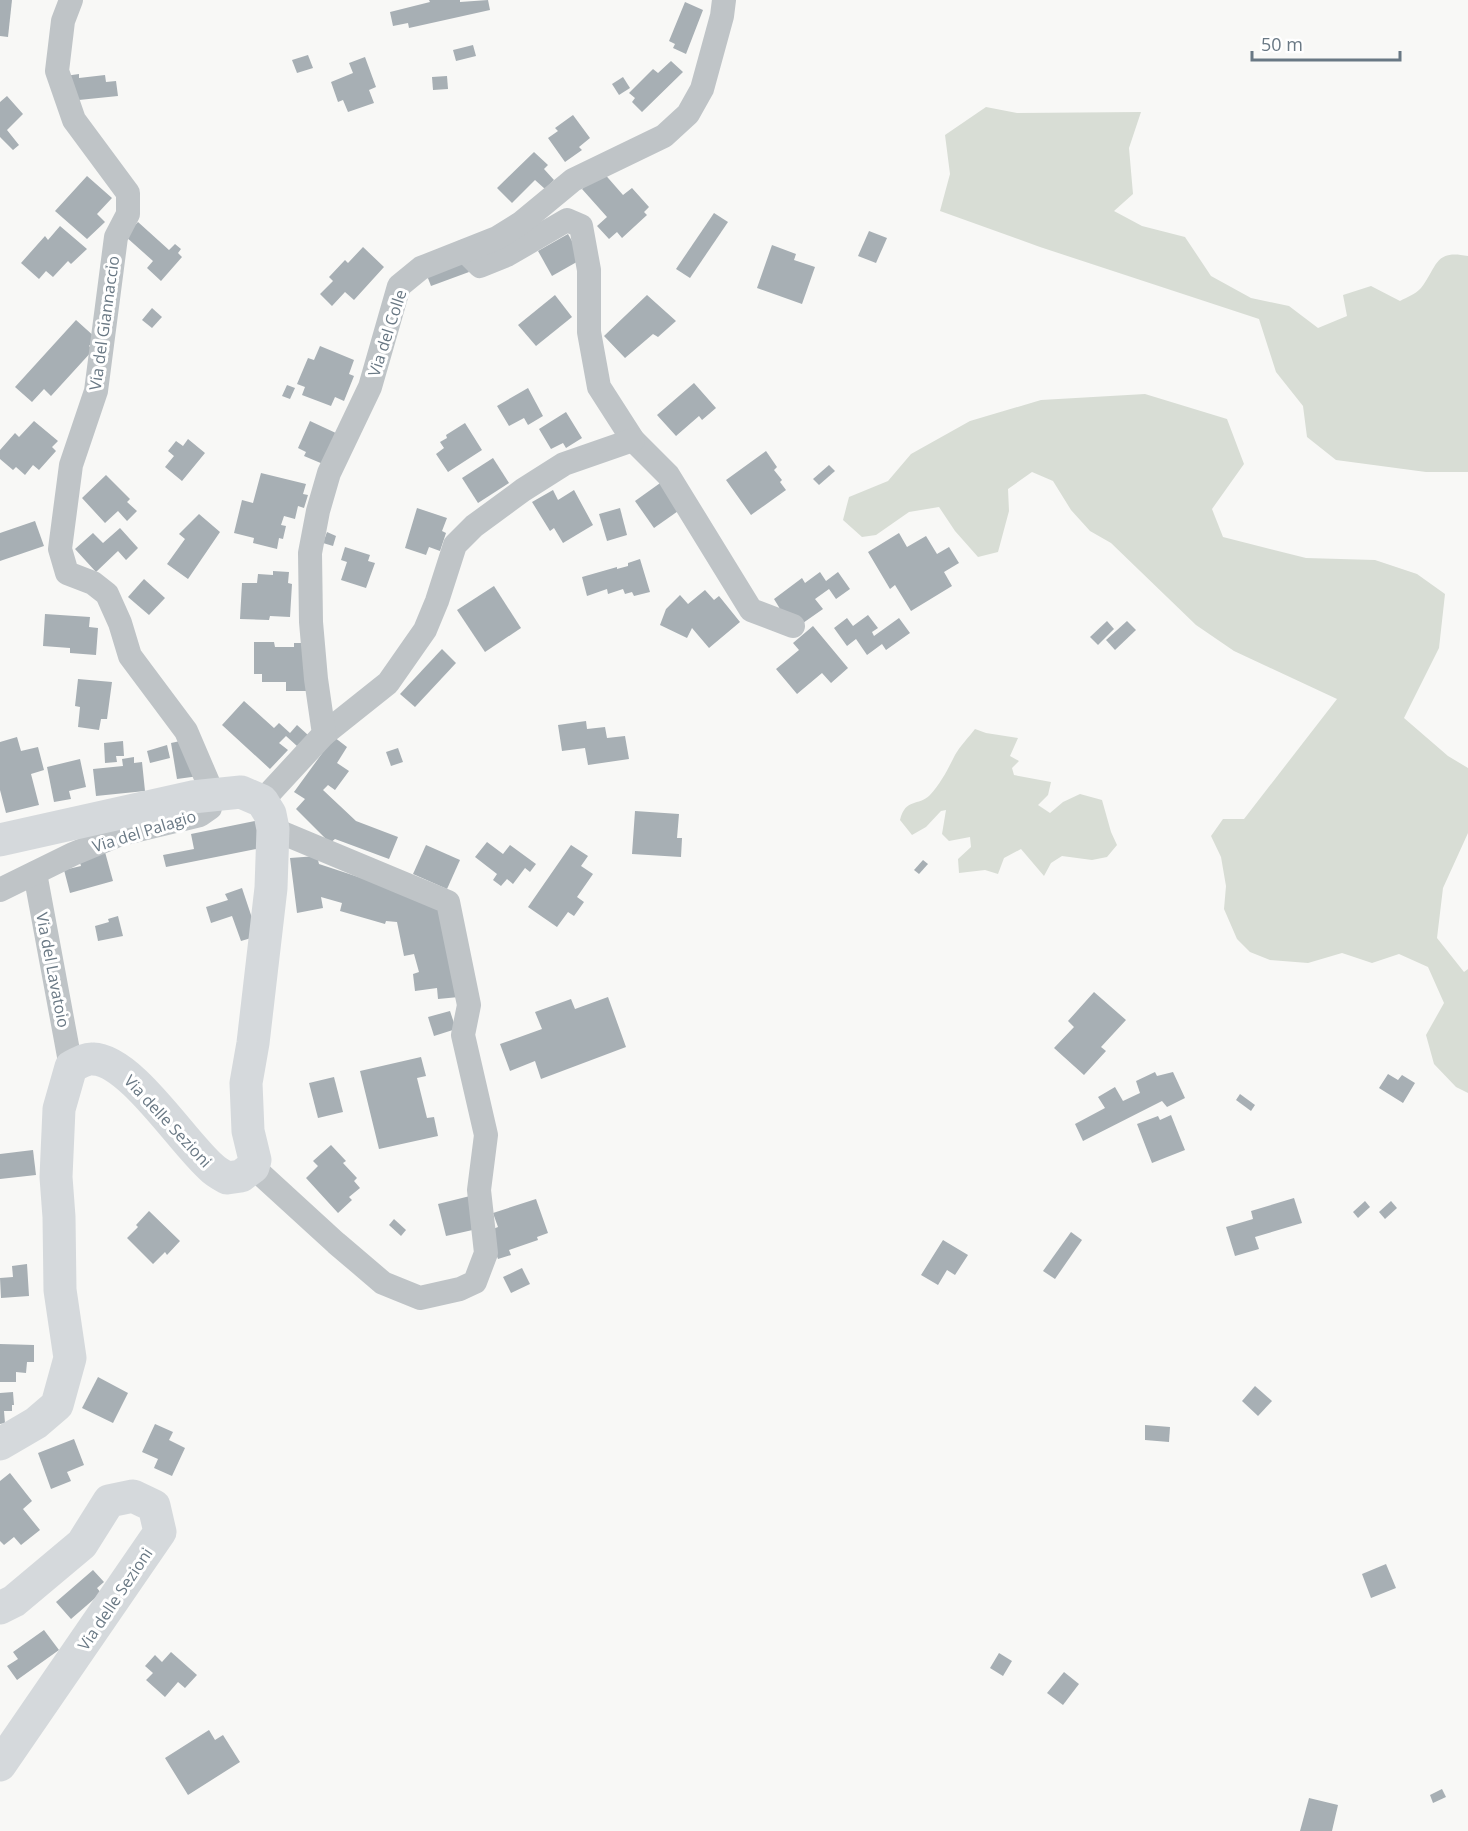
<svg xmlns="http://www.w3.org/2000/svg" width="1468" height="1831" font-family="'Open Sans',sans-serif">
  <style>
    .green { fill: #d8ddd5 }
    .building { fill: #a7afb4 }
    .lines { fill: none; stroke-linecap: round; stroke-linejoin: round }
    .street { stroke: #bfc4c7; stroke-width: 24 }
    .secondary { stroke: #d5d9dc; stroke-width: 33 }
    .labels { text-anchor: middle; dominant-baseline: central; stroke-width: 6; stroke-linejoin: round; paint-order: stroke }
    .street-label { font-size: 16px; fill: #697884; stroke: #fff }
  </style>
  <rect width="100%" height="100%" fill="#f8f8f6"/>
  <g class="green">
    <path d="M986 107 1017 113 1141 112 1129 148 1133 194 1114 211 1142 226 1185 237 1211 276 1251 298 1289 306 1318 328 1347 316 1343 295 1371 286 1400 301C1407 297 1416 294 1421 288 1438 266 1434 249 1468 256V472H1426L1336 460 1307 437 1303 406 1276 372 1259 319 1040 247 940 211 950 174 945 135Z"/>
    <polygon points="1145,394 1227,419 1244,464 1212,509 1223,537 1306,558 1375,560 1417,574 1445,594 1439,648 1404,718 1448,756 1468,768 1468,833 1443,888 1437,938 1464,972 1468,969 1468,1093 1456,1087 1434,1064 1426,1035 1444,1003 1428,967 1399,954 1372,963 1342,953 1308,963 1270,960 1250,952 1237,939 1224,909 1226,886 1221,857 1211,836 1223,819 1244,819 1337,699 1234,651 1196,625 1111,543 1090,531 1071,510 1053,481 1032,472 1008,489 1009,511 998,552 978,557 955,531 939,507 909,512 876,535 862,537 843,520 849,497 888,481 911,454 970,421 1041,400"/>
    <path d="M975 729 986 733 1018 738 1010 756 1019 761 1012 768 1014 775 1051 782 1048 795 1038 805 1050 813 1063 802 1080 794 1102 800 1111 832 1117 845 1107 857 1092 860 1062 856 1051 863 1044 876 1021 849 1004 858 998 874 985 870 959 873 958 859 971 847 970 837 949 841 942 834 946 810 941 811 926 827 912 835 900 820C906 797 918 807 930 795 941 783 948 769 955 755 960 746 969 737 975 729Z"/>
  </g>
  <g class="building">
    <polygon points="0,0 12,0 8,37 0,36"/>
    <polygon points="429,0 460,0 460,2 488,0 490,10 409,28 408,23 393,26 390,12 430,2"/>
    <polygon points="685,2 703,10 686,54 673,48 675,44 669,41"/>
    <polygon points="473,45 476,56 456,61 453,50"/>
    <polygon points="308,55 313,68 297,73 292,60"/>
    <polygon points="365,57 376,87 369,90 374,103 348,112 343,100 338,102 331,82 353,73 349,63"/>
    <polygon points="671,61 683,72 642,112 632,102 635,98 629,93 653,69 658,73"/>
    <polygon points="79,74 79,78 105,75 106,82 116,81 118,96 69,101 65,76"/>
    <polygon points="447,76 448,89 433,90 432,77"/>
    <polygon points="623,77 630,88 619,95 612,84"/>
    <polygon points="7,96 23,114 7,130 19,145 13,150 0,137 0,102"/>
    <polygon points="573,115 590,138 579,147 582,150 565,162 548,138 558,131 555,128"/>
    <polygon points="534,152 548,165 544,169 554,180 545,189 535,180 512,203 497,188"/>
    <polygon points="602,171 623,195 632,188 649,207 644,212 647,215 622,238 617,232 609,239 597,226 607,217 582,189"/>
    <polygon points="87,176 112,198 97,214 105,222 87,239 55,211"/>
    <polygon points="714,213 728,222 690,278 676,269"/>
    <polygon points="138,222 169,250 175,244 181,249 178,253 182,257 161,281 147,268 153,261 125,236"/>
    <polygon points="60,226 87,249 71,264 68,261 53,277 46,271 39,279 21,263 45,236 48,240"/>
    <polygon points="869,231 887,238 876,263 858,256"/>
    <polygon points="568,234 582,259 552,276 538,251"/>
    <polygon points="772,245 796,254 794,260 815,267 802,304 757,288"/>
    <polygon points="363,247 384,267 354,300 345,292 332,306 320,294 333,281 329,277 345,260 348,263"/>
    <polygon points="462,257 469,272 431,286 426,273"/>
    <polygon points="555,295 572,317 536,346 518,325"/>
    <polygon points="647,295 676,321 658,337 653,334 625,358 604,336"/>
    <polygon points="152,308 162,317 152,328 142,320"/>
    <polygon points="76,320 96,338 89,346 93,350 51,396 44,389 32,402 15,387"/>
    <polygon points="320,346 354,360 349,374 354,376 344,401 335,397 331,406 302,395 305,387 297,384 308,358 314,360"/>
    <polygon points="694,383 716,408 702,420 699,416 676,436 657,415"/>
    <polygon points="287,385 295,388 290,399 282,396"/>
    <polygon points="528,388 543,416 528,425 524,418 509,426 497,406"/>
    <polygon points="566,412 582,438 566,448 563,443 551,449 539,429"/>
    <polygon points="34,421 58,441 52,447 56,451 39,470 33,465 25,475 16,467 13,470 0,459 0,450 15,433 19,437"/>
    <polygon points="310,421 338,434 323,464 304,456 306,452 298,448"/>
    <polygon points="465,423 482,450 448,472 436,454 444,448 440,442 447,438 446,435"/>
    <polygon points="188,439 205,453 182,481 165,467 174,456 168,451 176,441 183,446"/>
    <polygon points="766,451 777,467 774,470 782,480 780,482 786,490 751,515 726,480"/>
    <polygon points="493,458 509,483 478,503 462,478"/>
    <polygon points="829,465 835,471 819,485 813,479"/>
    <polygon points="261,473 306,484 303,494 308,495 304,508 298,506 295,519 284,516 281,525 286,526 283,539 279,538 277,549 253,543 254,538 234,533 242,500 253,503"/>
    <polygon points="106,475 130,499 127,502 137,511 127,521 118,511 105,523 82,498"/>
    <polygon points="663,481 681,509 654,528 635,501"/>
    <polygon points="553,490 558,500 574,490 593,525 563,543 554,528 550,531 532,502"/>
    <polygon points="417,508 447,518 442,531 446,533 440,551 429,547 426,555 405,548"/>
    <polygon points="620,508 627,535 607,541 599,514"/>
    <polygon points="199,514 220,532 188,579 167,564 185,539 179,534"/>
    <polygon points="35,521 44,546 0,561 0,533"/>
    <polygon points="120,528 138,548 126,560 118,551 96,572 75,549 93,533 103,543"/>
    <polygon points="327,532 336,536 333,546 323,543"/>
    <polygon points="899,533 907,547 926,536 937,554 949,547 959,563 944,572 952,586 911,611 895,585 890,589 868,552"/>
    <polygon points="345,547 370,555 368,561 375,563 366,588 341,580 347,562 341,560"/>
    <polygon points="640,559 650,592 634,596 632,592 625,594 623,589 608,594 607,589 587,596 582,577 617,567 617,569 628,566 628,563"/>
    <polygon points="273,571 289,572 288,583 292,584 290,617 270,616 269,620 240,619 242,583 257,583 258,574 273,575"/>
    <polygon points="820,572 826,581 838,572 850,589 836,599 829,589 815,599 823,609 803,623 785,617 774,599 802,578 805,583"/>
    <polygon points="144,579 165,598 149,615 128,597"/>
    <polygon points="494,586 521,628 485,652 457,610"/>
    <polygon points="705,590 714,600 719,596 740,622 709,648 692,628 687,638 660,625 666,609 680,595 688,604"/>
    <polygon points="45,614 90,617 89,627 98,628 96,655 70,653 70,648 43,646"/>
    <polygon points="868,615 878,628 872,632 874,636 899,618 910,633 886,650 882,644 867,655 856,639 847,646 834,628 847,618 853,626"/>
    <polygon points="1107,621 1114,629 1098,645 1090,637"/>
    <polygon points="1127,621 1136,630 1115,650 1106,640"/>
    <polygon points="813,626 848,668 831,683 822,673 797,694 776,669 799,650 793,643"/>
    <polygon points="254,642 274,642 275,647 294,647 294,643 312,643 309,691 286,691 286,682 262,682 262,674 254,674"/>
    <polygon points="442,649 456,663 415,707 400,694"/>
    <polygon points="78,679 112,682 107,719 101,719 99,730 78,727 80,707 75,706"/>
    <polygon points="244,701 274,728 279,723 290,733 297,725 308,735 297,746 286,736 279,743 288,750 270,769 222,725"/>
    <polygon points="586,721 587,729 605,727 607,738 625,736 629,759 588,765 585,748 562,751 558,725"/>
    <polygon points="17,737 21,751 38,747 44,770 31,774 39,805 6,813 0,790 0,742"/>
    <polygon points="334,737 347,747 337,763 349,771 335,790 328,785 323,790 356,821 398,837 389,859 335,839 330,843 296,809 305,799 294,792"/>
    <polygon points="185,740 199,776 177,779 171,743"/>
    <polygon points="123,741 124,756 116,756 117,762 105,763 104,743"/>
    <polygon points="167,745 170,758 150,763 147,751"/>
    <polygon points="398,748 403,762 391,766 386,752"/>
    <polygon points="134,757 134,763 142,762 145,791 96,796 93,769 123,766 122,759"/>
    <polygon points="80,759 86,787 69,791 71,799 54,802 47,767"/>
    <polygon points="635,811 679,814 677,838 682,838 681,857 632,854"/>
    <polygon points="260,820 266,847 166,867 163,855 194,849 191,834"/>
    <polygon points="487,842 503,854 510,845 536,864 530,872 525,868 513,884 507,879 501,886 493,880 497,874 475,857"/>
    <polygon points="426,845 460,860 447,889 413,874"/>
    <polygon points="571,845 588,856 581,866 593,874 577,897 584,902 574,916 568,912 557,927 528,907"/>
    <polygon points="105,852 113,881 70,893 64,870 81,866 79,859"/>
    <polygon points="317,856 319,864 440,904 459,997 438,999 437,988 415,991 413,974 419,972 414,954 404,956 397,922 386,921 385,924 340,911 342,903 321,897 323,908 297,913 290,858"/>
    <polygon points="923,860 928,864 919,874 914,870"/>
    <polygon points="242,888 258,936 241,941 232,916 211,923 206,907 228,900 225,894"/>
    <polygon points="118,916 123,936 98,941 95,926 109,922 108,919"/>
    <polygon points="1094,992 1126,1020 1101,1047 1106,1051 1084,1075 1054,1048 1074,1027 1068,1021"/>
    <polygon points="608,997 626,1047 541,1079 535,1061 510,1071 500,1044 542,1029 535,1012 571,999 575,1009"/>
    <polygon points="450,1011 456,1029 434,1036 428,1017"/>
    <polygon points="421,1057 426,1076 417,1078 427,1118 434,1117 438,1136 379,1149 360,1071"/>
    <polygon points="1155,1072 1157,1076 1173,1072 1185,1098 1167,1107 1162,1101 1083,1141 1075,1124 1105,1108 1098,1097 1115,1087 1123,1101 1140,1093 1136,1081"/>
    <polygon points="1388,1074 1398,1080 1402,1075 1415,1083 1403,1103 1379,1088"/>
    <polygon points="334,1077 343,1112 318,1118 309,1083"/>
    <polygon points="1240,1094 1255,1105 1251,1111 1236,1100"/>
    <polygon points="1171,1115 1185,1150 1152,1163 1137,1124 1158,1116 1160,1120"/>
    <polygon points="331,1145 346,1161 343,1163 357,1178 354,1181 360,1188 349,1197 352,1200 338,1213 306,1178 318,1166 313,1161"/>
    <polygon points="33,1150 36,1175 0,1179 0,1154"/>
    <polygon points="470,1196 477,1229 446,1236 438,1204"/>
    <polygon points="1294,1198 1302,1223 1255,1237 1259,1249 1235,1256 1226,1227 1253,1219 1251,1211"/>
    <polygon points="536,1199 548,1233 537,1237 538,1240 509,1250 511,1255 498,1259 488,1231 498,1227 493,1213"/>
    <polygon points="1365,1201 1370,1207 1358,1218 1353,1212"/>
    <polygon points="1391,1201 1397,1208 1385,1219 1379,1212"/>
    <polygon points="149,1211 180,1241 167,1255 165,1252 153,1264 127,1238 138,1227 136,1225"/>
    <polygon points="394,1219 406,1230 401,1236 389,1225"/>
    <polygon points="1071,1232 1082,1240 1055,1279 1043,1271"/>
    <polygon points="943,1240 968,1255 955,1275 947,1270 938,1285 921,1275"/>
    <polygon points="27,1264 29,1296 1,1298 0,1278 13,1277 12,1266"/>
    <polygon points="522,1268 530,1284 511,1293 503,1277"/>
    <polygon points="0,1344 34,1345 34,1362 27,1362 26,1373 16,1372 16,1382 0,1382"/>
    <polygon points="98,1377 128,1393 113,1423 82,1408"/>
    <polygon points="1255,1386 1272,1401 1258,1416 1242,1401"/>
    <polygon points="13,1392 14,1405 12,1405 12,1411 4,1411 5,1423 0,1424 0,1393"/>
    <polygon points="155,1424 173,1432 169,1440 185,1448 172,1476 154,1468 158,1459 142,1452"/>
    <polygon points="1145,1425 1170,1427 1169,1442 1145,1440"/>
    <polygon points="74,1439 84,1465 67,1472 71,1481 51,1489 38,1453"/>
    <polygon points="10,1473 32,1501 23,1509 40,1530 21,1545 14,1537 4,1545 0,1541 0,1481"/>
    <polygon points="1386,1564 1396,1588 1371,1598 1362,1574"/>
    <polygon points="93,1570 104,1582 97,1588 101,1593 71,1619 56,1602"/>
    <polygon points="44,1630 59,1650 17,1680 7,1666 18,1659 13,1652"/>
    <polygon points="171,1652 197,1675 185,1688 178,1682 165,1697 146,1680 153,1673 145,1666 155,1655 162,1662"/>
    <polygon points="999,1653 1012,1661 1003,1676 990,1668"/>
    <polygon points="1064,1672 1079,1684 1063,1705 1047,1693"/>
    <polygon points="209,1730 215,1740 223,1735 240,1762 188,1795 165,1758"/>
    <polygon points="1442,1789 1446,1797 1433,1803 1430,1795"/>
    <polygon points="1309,1798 1338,1805 1332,1831 1300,1831"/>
  </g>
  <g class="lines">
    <g class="street">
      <polyline points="465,251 480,266 507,255 567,220 581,226 589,270 589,332 599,387 633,440 668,475 751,610 793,626"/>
      <polyline points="324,734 388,683 425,630 437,601 455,545 474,526 523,490 564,464 633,440"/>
      <polyline points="262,801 324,734 316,679 311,622 310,553 318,511 329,473 370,387 399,286 421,268 497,238 521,223 573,180 664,136 688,114 702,89 722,16 724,0"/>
      <polyline points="35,873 71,1067"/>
      <polyline points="0,890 73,854 121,834 200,815 210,808 213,794 186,731 130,656 120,623 107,594 93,583 67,573 60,549 71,465 96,391 116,237 128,214 128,193 74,120 57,71 63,21 71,0"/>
      <polyline points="253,1167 336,1243 383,1283 420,1298 460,1289 475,1282 486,1253 479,1190 486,1135 463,1035 469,1005 448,902 273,829"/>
    </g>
    <g class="secondary">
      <path d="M0 840 192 797 241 792 262 801 270 814 273 829 271 888 253 1043 246 1083 248 1131 255 1160 253 1167 241 1176 227 1178C222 1175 216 1172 212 1168 182 1142 131 1060 93 1059 86 1058 77 1064 71 1067L59 1109 56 1177 59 1217 60 1290 70 1358 57 1405 36 1423 0 1444"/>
      <polyline points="0,1608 14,1601 82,1544 109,1501 133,1496 154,1506 160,1532 0,1765"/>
    </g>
  </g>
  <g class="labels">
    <g class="street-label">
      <text transform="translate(104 323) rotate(-82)">Via del Giannaccio</text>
      <text transform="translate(387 333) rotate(-72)">Via del Colle</text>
      <text transform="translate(144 831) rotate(-17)">Via del Palagio</text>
      <text transform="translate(53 970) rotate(79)">Via del Lavatoio</text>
      <text transform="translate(168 1121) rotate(47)">Via delle Sezioni</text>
      <text transform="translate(115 1599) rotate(-56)">Via delle Sezioni</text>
    </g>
  </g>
  <path d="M1252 51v9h148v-9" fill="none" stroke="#697884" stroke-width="3"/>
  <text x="1261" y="51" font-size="18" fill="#697884" stroke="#ffffff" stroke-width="4.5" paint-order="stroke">50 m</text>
</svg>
